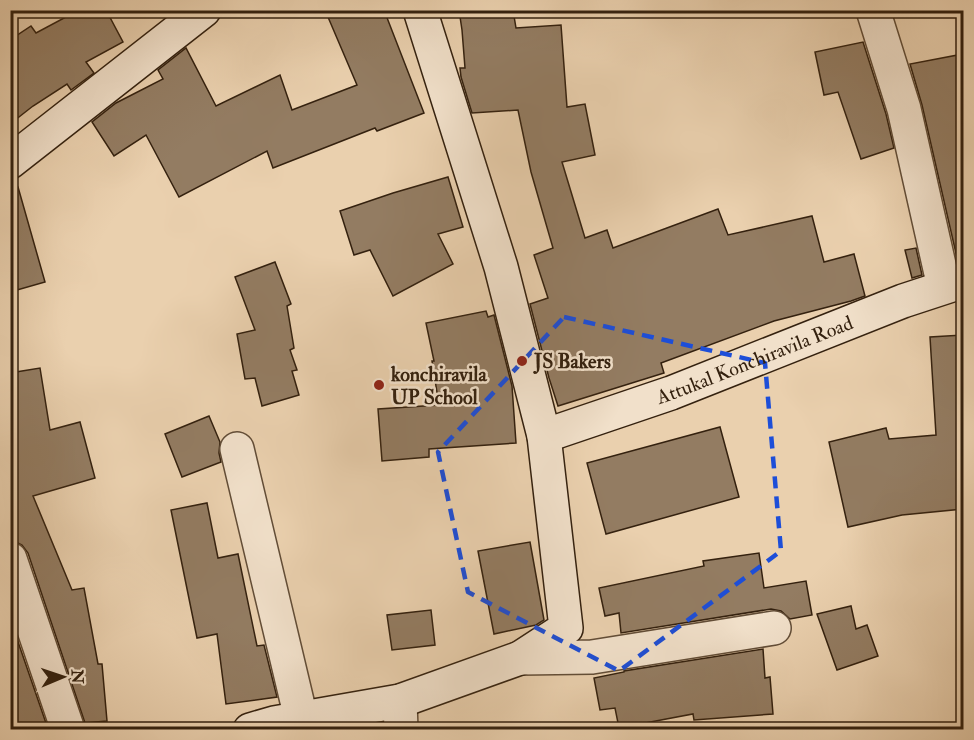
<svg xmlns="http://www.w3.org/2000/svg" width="974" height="740" font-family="'IM FELL Double Pica',serif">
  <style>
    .building { fill: #937c62; stroke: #34210f; stroke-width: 1.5 }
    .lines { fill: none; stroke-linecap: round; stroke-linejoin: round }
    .street-casing { stroke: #624d37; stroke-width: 36 }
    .secondary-casing { stroke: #34210f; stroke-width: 36 }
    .street { stroke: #f1e0ca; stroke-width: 33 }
    .secondary { stroke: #f1e0ca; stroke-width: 33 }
    .marked { fill: none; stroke: #1d4ed8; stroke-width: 4.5; stroke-dasharray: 12 8; stroke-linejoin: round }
    .poi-dot { fill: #8f2418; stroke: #f1e0ca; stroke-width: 2 }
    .labels { text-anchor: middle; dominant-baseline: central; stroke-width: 5; stroke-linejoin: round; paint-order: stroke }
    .street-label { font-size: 20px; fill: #34210f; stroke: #f1e0ca }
    .poi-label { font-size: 20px; font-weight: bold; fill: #34210f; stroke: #f1e0ca; text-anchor: start }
  </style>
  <rect width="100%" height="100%" fill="#ead0ae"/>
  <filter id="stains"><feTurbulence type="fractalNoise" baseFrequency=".00333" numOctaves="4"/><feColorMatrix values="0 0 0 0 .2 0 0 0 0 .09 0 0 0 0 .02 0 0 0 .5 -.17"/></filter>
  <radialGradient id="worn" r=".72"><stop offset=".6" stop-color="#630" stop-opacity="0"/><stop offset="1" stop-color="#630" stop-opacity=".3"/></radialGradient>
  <g class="building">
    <polygon points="79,10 106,10 123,42 86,62 94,73 71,90 67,84 33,106 10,124 10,40 31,26 36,33"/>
    <polygon points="325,10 384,10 424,113 377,131 375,128 273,168 267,151 179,197 146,135 114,156 92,122 116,103 163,79 158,70 186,48 216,106 280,75 292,110 357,85"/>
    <polygon points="459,10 513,10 516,28 561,25 567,107 585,104 595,155 562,162 585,238 607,230 613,248 718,209 728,235 812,216 824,262 854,254 865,296 851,301 774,321 661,363 664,373 558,406 549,378 530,304 548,298 534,255 553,248 531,172 518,110 472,113 461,77 460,68 465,68 462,30"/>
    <polygon points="863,42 886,114 894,148 861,159 838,92 824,95 815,52"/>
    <polygon points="963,54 963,260 958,262 922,105 910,64"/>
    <polygon points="448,177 463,227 438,234 453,264 393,296 370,250 354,255 340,211 393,193"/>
    <polygon points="18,187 45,282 10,292 10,188"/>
    <polygon points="916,248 922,275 912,278 905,250"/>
    <polygon points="275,262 291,304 287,306 294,348 290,350 297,370 292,371 299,395 262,406 255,378 245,379 237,334 255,330 235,277"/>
    <polygon points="486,311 488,317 494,315 512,386 516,443 429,449 429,457 382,461 378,409 439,405 432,361 434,361 426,323"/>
    <polygon points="963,335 963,509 902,515 848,527 829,442 886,428 889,439 936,435 930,337"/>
    <polygon points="40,368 50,430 80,422 95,478 33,496 72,590 84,588 98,664 102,664 107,721 85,723 28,553 22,545 14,541 10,541 10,373"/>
    <polygon points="209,416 220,442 219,453 221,462 182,477 165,434"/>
    <polygon points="720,427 739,497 606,534 587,463"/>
    <polygon points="207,503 218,558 238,554 257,646 264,645 277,697 226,704 217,634 197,638 171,510"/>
    <polygon points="530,542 544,620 536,625 494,634 478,551"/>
    <polygon points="759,553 764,588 806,581 812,615 790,619 781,611 771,609 621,633 619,613 605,616 599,588 704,566 703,561"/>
    <polygon points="851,606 856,629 867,625 878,656 837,670 817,614"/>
    <polygon points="431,610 435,645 392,650 387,615"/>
    <polygon points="10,636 16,636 47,726 10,727"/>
    <polygon points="763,649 765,678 770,677 773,714 694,720 693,714 619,728 615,708 600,710 594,678 624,672 624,671"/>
  </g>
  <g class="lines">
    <defs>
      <g id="street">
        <polyline points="873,10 904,109 944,287"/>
        <polyline points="237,449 301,718"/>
        <polyline points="10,559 68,730"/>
        <polyline points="520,658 592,657 774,628"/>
        <polyline points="400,701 401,730"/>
      </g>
      <g id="secondary">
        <polyline points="10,162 204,10"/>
        <path id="s1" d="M544 436 671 393 903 301 964 281"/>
        <polyline points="250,730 274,723 400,701 520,658 566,628 544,436 501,267 420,10"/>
      </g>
    </defs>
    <use href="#street" class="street-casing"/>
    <use href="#secondary" class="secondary-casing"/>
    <use href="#street" class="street"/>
    <use href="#secondary" class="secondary"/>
  </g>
  <path class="marked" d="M564 317 765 363 781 551 619 671 468 592 438 452Z"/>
  <g class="poi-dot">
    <circle cx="522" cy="361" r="6"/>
    <circle cx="379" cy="385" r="6"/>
  </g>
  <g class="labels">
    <g class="street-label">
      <text stroke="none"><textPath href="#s1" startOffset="224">Attukal Konchiravila Road</textPath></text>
    </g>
    <g class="poi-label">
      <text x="534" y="361">JS Bakers</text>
      <text x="391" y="374">konchiravila<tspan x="391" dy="23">UP School</tspan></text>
    </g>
  </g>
  <rect width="974" height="740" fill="none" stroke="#ead0ae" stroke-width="36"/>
  <rect x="12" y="12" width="950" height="716" fill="none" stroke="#34210f" stroke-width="3"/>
  <rect x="18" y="18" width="938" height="704" fill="none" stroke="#34210f" stroke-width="1.5"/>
  <g transform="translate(63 677) rotate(88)" stroke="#f1e0ca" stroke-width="4.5" paint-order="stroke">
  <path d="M0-4.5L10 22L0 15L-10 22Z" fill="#34210f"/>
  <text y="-9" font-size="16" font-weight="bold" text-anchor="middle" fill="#34210f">N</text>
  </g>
  <rect width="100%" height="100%" filter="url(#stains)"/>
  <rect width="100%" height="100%" fill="url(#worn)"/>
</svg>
